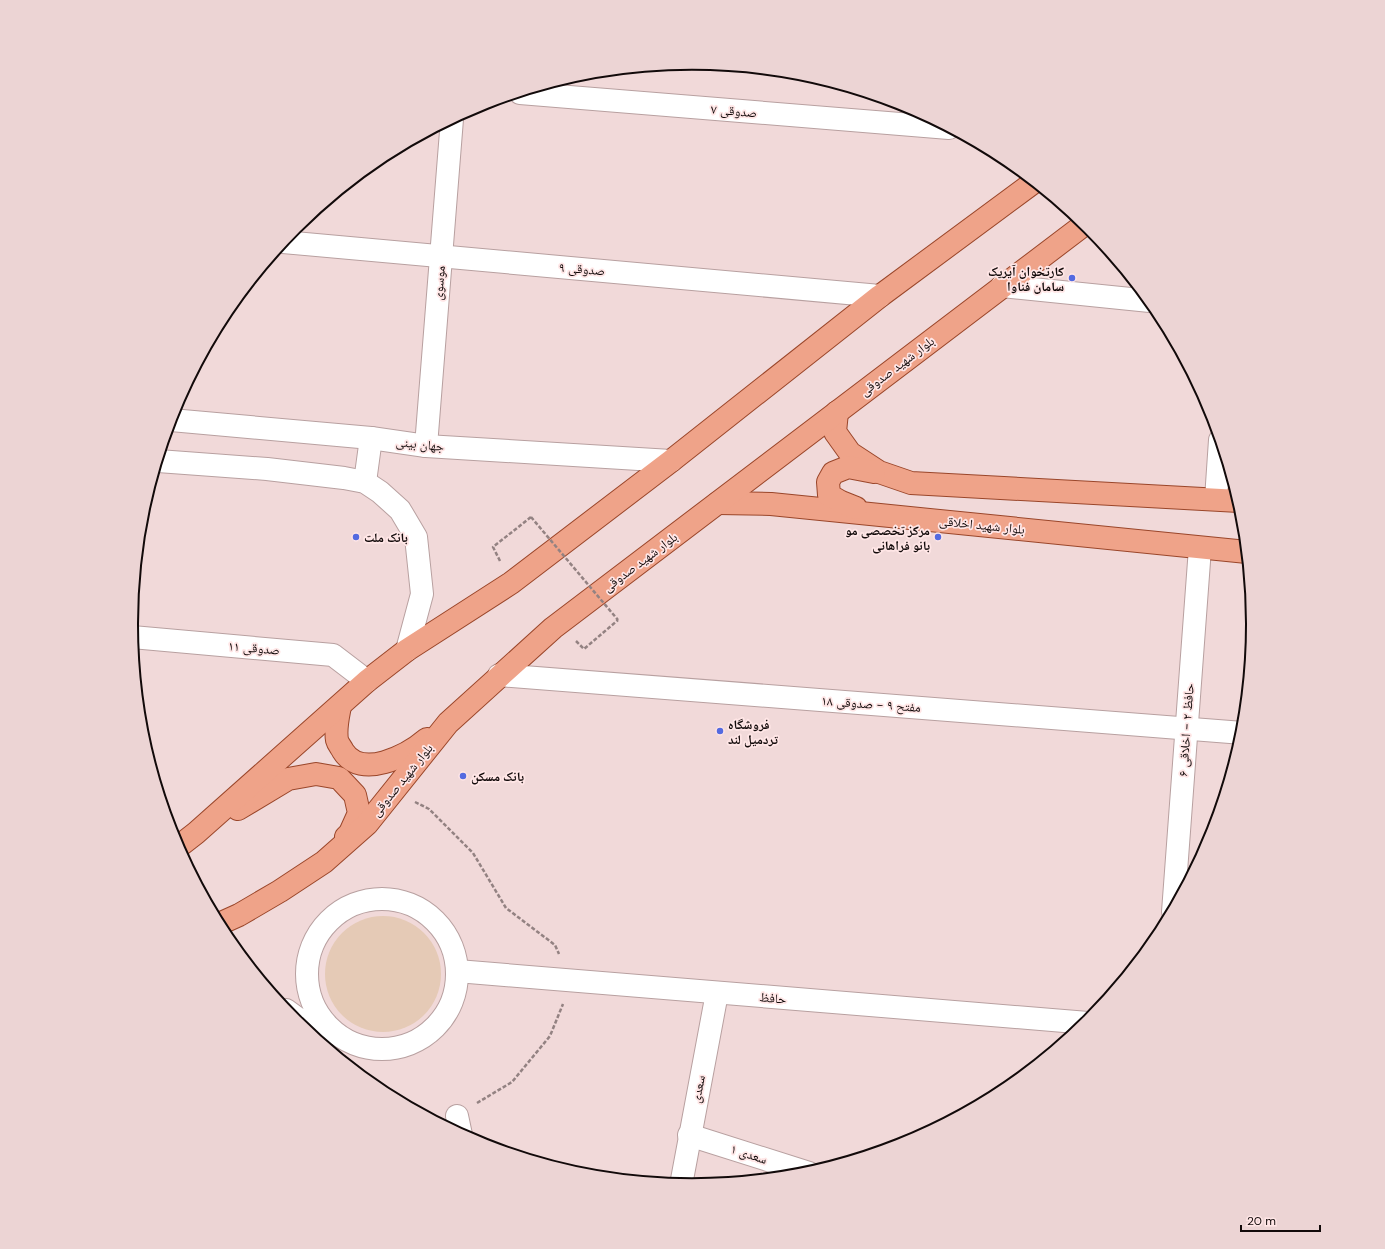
<svg xmlns="http://www.w3.org/2000/svg" width="1385" height="1249" font-family="'DM Sans','Noto Naskh Arabic',sans-serif">
  <style>
    .green { fill: #e5cab6 }
    .lines { fill: none; stroke-linecap: round; stroke-linejoin: round }
    .minor-casing { stroke: #b8a0a0; stroke-width: 24 }
    .major-casing { stroke: #9a462a; stroke-width: 24 }
    .path { stroke: #938282; stroke-width: 2.5; stroke-dasharray: 4 2; stroke-linecap: butt }
    .minor { stroke: #fff; stroke-width: 22 }
    .major { stroke: #efa389; stroke-width: 22 }
    .path-bridge { stroke: #938282; stroke-width: 2.5; stroke-dasharray: 4 2; stroke-linecap: butt }
    .poi-dot { fill: #536ae0; stroke: #ffe6e6; stroke-width: 1.5 }
    .labels { text-anchor: middle; dominant-baseline: central; stroke-width: 3.5; stroke-linejoin: round; paint-order: stroke }
    .street-label { font-size: 13px; fill: #120a0a; stroke: #ffe6e6 }
    .poi-label { font-size: 13px; font-weight: bold; fill: #120a0a; stroke: #ffe6e6; text-anchor: start }
    .rim { fill: none; stroke: #120a0a; stroke-width: 2 }
  </style>
  <rect width="100%" height="100%" fill="#f1d9d9"/>
  <circle class="green" cx="383" cy="974" r="58"/>
  <g class="lines">
    <defs>
      <g id="minor">
        <polyline points="520,93 949,128"/>
        <polyline points="283,242 880,296"/>
        <polyline points="1002,286 1150,301"/>
        <polyline points="171,420 371,438 426,446 671,461"/>
        <polyline points="426,446 452,119"/>
        <polyline points="158,461 267,469 344,478 365,482 380,492 400,510 416,537 422,594 407,650"/>
        <polyline points="365,482 371,438"/>
        <polyline points="1216,499 1220,440"/>
        <polyline points="132,637 333,655 367,681"/>
        <polyline points="499,675 1243,733"/>
        <circle cx="382" cy="974" r="75"/>
        <polyline points="1173,912 1200,548"/>
        <polyline points="457,971 1088,1023"/>
        <polyline points="286,1010 297,1018 331,1033"/>
        <polyline points="457,1116 461,1135"/>
        <polyline points="689,1135 809,1173"/>
        <polyline points="681,1185 717,993"/>
      </g>
      <g id="major">
        <polyline points="837,412 835,432 850,453 879,472 911,483 1239,501"/>
        <polyline points="718,503 771,504 1247,552"/>
        <polyline points="856,508 841,502 829,495 828,482 833,473 848,467 874,472"/>
        <path d="M340 706C338 717 335 728 337 740 338 744 341 747 343 751 361 780 407 756 427 739"/>
        <polyline points="238,809 288,779 316,774 339,778 355,795 359,813 350,833 346,837"/>
        <polyline points="178,847 196,833 367,681 407,650 511,583 671,461 880,296 1034,182"/>
        <polyline points="219,924 239,915 280,891 324,862 367,824 448,723 553,628 1085,224"/>
      </g>
    </defs>
    <use href="#minor" class="minor-casing"/>
    <use href="#major" class="major-casing"/>
    <g class="path">
      <polyline points="500,561 493,547 531,517"/>
      <polyline points="576,641 584,649 618,620"/>
      <polyline points="415,802 429,809 473,853 506,908 555,945 559,954"/>
      <polyline points="477,1103 512,1082 550,1036 563,1004"/>
    </g>
    <use href="#minor" class="minor"/>
    <use href="#major" class="major"/>
    <polyline class="path-bridge" points="531,517 618,620"/>
  </g>
  <g class="poi-dot">
    <circle cx="1072" cy="278" r="4"/>
    <circle cx="356" cy="537" r="4"/>
    <circle cx="938" cy="537" r="4"/>
    <circle cx="720" cy="731" r="4"/>
    <circle cx="463" cy="776" r="4"/>
  </g>
  <g class="labels">
    <g class="street-label">
      <text transform="translate(734 111) rotate(5)">صدوقی ۷</text>
      <text transform="translate(582 269) rotate(5)">صدوقی ۹</text>
      <text transform="translate(439 283) rotate(-85)">موسوی</text>
      <text transform="translate(897 366) rotate(-37)">بلوار شهید صدوقی</text>
      <text transform="translate(420 444) rotate(6)">جهان بینی</text>
      <text transform="translate(982 525) rotate(6)">بلوار شهید اخلاقی</text>
      <text transform="translate(640 562) rotate(-37)">بلوار شهید صدوقی</text>
      <text transform="translate(254 648) rotate(5)">صدوقی ۱۱</text>
      <text transform="translate(871 704) rotate(4)">مفتح ۹ - صدوقی ۱۸</text>
      <text transform="translate(1186 730) rotate(-86)">حافظ ۲ - اخلاقی ۶</text>
      <text transform="translate(402 780) rotate(-51)">بلوار شهید صدوقی</text>
      <text transform="translate(773 998) rotate(5)">حافظ</text>
      <text transform="translate(698 1089) rotate(-79)">سعدی</text>
      <text transform="translate(749 1154) rotate(18)">سعدی ۱</text>
    </g>
    <g class="poi-label">
      <text x="1064" y="271" text-anchor="end">کارتخوان آیریک<tspan x="1064" dy="15">سامان فناوا</tspan></text>
      <text x="930" y="530" text-anchor="end">مرکز تخصصی مو<tspan x="930" dy="15">بانو فراهانی</tspan></text>
      <text x="364" y="537">بانک ملت</text>
      <text x="728" y="724">فروشگاه<tspan x="728" dy="15">تردمیل لند</tspan></text>
      <text x="471" y="776">بانک مسکن</text>
    </g>
  </g>
  <path d="M0 0H1385V1249H0ZM138 624a554 554 0 1 1 1108 0a554 554 0 1 1-1108 0Z" fill="#ecd4d4" fill-rule="evenodd"/>
  <path class="rim" d="M138 624a554 554 0 1 1 1108 0a554 554 0 1 1-1108 0Z"/>
  <path d="M1241 1225v6h79v-6" fill="none" stroke="#120a0a" stroke-width="2"/>
  <text x="1247" y="1225" font-size="12" fill="#120a0a" stroke="#ffe6e6" stroke-width="3" paint-order="stroke">20 m</text>
</svg>
